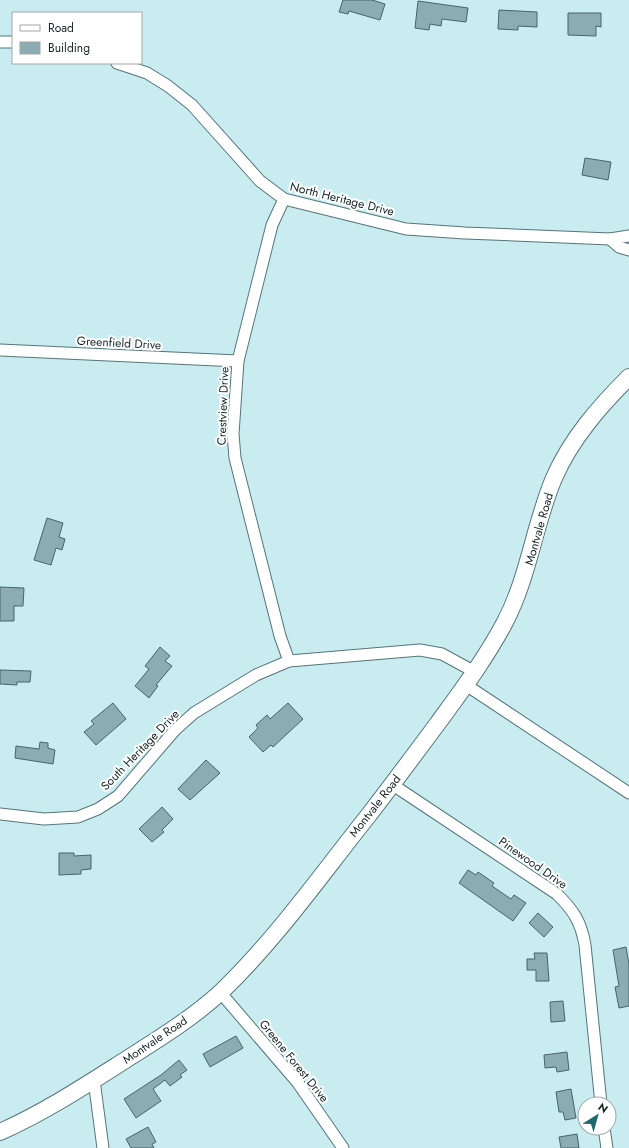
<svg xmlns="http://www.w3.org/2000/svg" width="629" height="1148" font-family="Jost,sans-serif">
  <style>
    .building { fill: #8badb1; stroke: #456569 }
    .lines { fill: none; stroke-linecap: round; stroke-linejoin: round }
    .minor-casing { stroke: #547579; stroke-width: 13 }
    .secondary-casing { stroke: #547579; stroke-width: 18 }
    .minor { stroke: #fff; stroke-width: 11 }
    .secondary { stroke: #fff; stroke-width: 16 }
    .labels { text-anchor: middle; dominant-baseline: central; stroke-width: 4; stroke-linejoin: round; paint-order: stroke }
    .street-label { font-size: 12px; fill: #162425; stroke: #fff }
  </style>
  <rect width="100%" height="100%" fill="#c8ecf0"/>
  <g class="building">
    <polygon points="343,0 372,0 385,4 380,20 349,11 348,14 339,12"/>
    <polygon points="418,1 468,8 466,22 442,19 441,26 430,24 429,30 415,28"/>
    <polygon points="499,10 537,12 537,27 518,26 518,30 498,29"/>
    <polygon points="568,13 601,13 601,27 596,26 596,36 568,35"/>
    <polygon points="585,158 611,162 608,180 582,175"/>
    <polygon points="47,518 63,523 59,537 65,539 62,550 56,548 51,565 34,560"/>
    <polygon points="0,587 24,588 23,606 14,606 14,621 0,621"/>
    <polygon points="160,647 170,656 165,661 172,666 156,685 158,686 149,698 135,686 149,669 145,666"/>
    <polygon points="0,670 31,671 30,682 17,682 17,685 0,684"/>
    <polygon points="113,703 126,719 96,745 84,732 94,724 91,721"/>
    <polygon points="288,703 303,719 273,747 271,745 263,752 249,737 258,728 256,725 267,715 270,719"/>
    <polygon points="40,742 48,743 48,748 55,750 53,764 15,758 16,746 39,749"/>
    <polygon points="206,760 220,773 190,800 178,789"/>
    <polygon points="162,807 173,819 162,830 164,832 152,842 139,829"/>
    <polygon points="59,853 74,853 74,856 91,855 91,869 81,870 81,874 59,875"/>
    <polygon points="468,870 476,875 478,872 494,883 492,886 511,899 514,895 526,903 513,921 459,883"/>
    <polygon points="538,913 553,927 544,937 529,923"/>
    <polygon points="626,947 629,964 629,1006 619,1008 615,987 619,986 613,950"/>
    <polygon points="534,953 547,953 549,981 536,981 536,970 527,970 527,959 535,959"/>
    <polygon points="563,1001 565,1021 551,1022 550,1002"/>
    <polygon points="236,1036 243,1048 210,1067 203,1054"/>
    <polygon points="567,1052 569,1070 557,1072 556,1067 545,1068 544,1055"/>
    <polygon points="179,1060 187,1070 180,1075 182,1077 170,1086 165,1080 153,1089 161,1101 136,1118 124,1099 161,1075"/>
    <polygon points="571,1089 576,1118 565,1120 563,1112 559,1112 556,1092"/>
    <polygon points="148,1127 156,1142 152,1144 154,1148 131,1148 126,1139"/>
    <polygon points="577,1134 579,1148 561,1148 559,1137"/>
  </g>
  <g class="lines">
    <defs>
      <g id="minor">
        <polyline points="0,42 13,42"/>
        <polyline points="117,63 147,73 168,86 192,105 260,181 284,199 406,229 465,233 610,239 629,236"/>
        <polyline points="284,199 272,225 238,361 233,434 235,458 280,636 289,661"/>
        <polyline points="610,239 619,247 629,250"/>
        <polyline points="0,350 238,361"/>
        <polyline points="466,685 629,793"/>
        <path d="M393 785 557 894C574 911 581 922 585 945L601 1104"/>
        <polyline points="0,814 44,819 78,817 98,809 118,796 175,730 194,713 256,675 289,661 420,650 442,654 475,672"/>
        <polyline points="220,992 298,1083 343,1148"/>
        <polyline points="94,1080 103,1148"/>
        <polyline points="604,1128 607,1148"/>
      </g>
      <path id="secondary" d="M0 1132C45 1112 86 1085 127 1059 160 1038 194 1017 222 991 277 938 321 875 368 816 392 785 415 754 438 723 462 690 486 658 505 622 529 576 534 525 554 478 571 439 599 407 629 377"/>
    </defs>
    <use href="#minor" class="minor-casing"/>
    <use href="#secondary" class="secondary-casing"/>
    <use href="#minor" class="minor"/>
    <use href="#secondary" class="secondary"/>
  </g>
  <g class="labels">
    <g class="street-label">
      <text transform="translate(342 199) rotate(14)">North Heritage Drive</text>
      <text transform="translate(119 343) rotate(3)">Greenfield Drive</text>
      <text transform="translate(223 406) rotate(-88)">Crestview Drive</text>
      <text transform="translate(539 529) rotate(-74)">Montvale Road</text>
      <text transform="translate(140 750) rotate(-46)">South Heritage Drive</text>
      <text transform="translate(375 806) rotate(-52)">Montvale Road</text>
      <text transform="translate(533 863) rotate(35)">Pinewood Drive</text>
      <text transform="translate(155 1040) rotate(-34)">Montvale Road</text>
      <text transform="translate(294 1061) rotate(51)">Greene Forest Drive</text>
    </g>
  </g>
  <rect x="12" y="12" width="130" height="52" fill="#ffffff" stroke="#a2a7a8"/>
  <rect x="20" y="25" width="20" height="6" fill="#ffffff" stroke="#a2a7a8"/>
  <text x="48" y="32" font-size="12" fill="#162425">Road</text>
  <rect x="20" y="42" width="20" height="12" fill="#8badb1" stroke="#a2a7a8"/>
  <text x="48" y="52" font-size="12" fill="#162425">Building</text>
  <g transform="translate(597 1116) rotate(37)"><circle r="19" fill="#ffffff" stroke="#a2a7a8"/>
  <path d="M0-3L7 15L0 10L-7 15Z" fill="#1b6870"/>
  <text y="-6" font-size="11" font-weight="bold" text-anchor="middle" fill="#162425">N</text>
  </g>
</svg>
